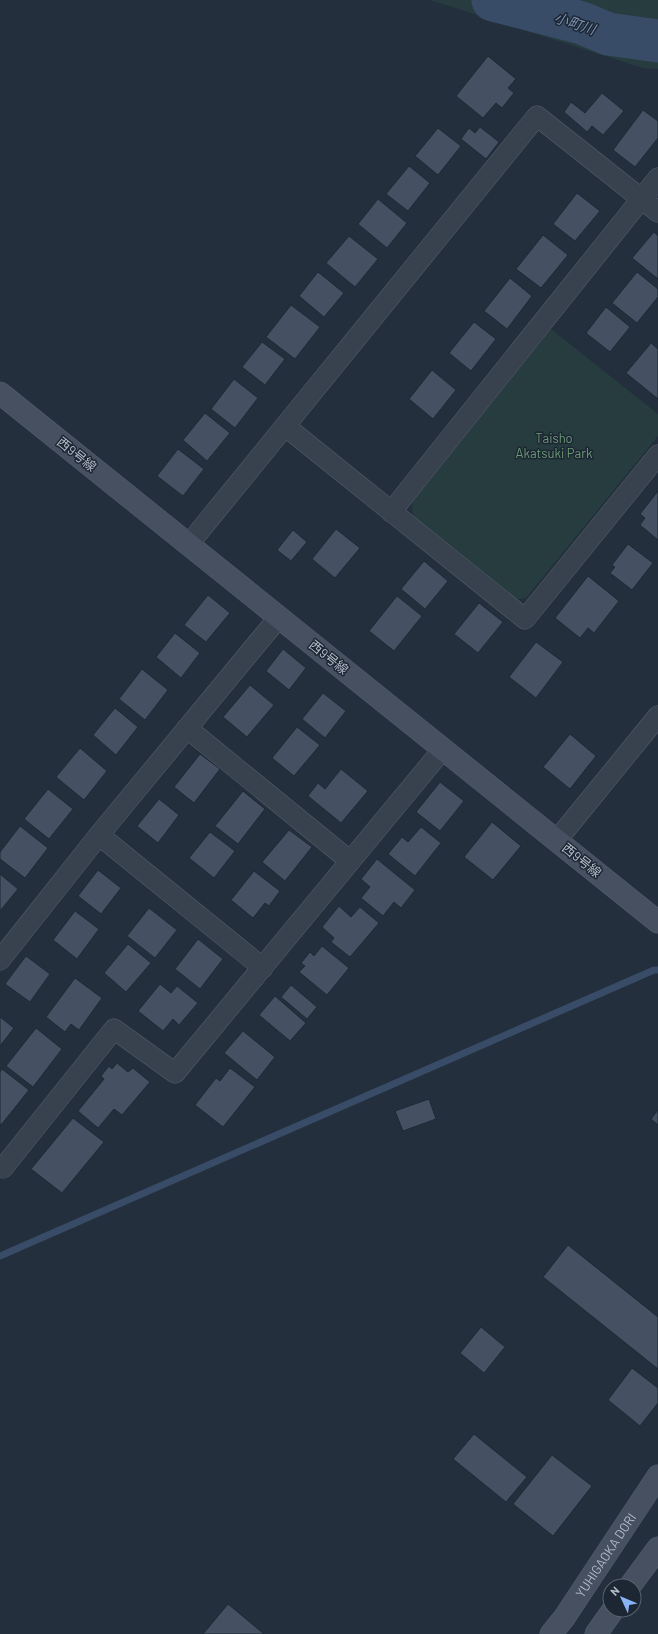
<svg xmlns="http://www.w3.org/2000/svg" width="658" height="1634" font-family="Barlow,'Noto Sans JP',sans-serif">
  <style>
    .green { fill: #263c3f }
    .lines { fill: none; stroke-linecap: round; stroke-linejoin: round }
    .stream { stroke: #394c67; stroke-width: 7 }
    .river { stroke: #394c67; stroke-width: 43 }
    .building { fill: #455162; stroke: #1f2835 }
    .street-casing { stroke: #565f6c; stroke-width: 21 }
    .secondary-casing { stroke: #565f6c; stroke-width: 23 }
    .street { stroke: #38414e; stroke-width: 20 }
    .secondary { stroke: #465061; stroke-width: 22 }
    .labels { text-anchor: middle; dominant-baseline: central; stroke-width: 3; stroke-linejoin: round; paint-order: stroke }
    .park-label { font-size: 13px; fill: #6b9a76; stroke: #1d2633 }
    .street-label { font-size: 13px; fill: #b4bcc9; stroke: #1d2633 }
    .water-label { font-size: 14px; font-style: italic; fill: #7c92b1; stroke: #1d2633 }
  </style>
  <rect width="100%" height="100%" fill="#242f3e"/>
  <g class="green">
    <polygon points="430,0 658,0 658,69 643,68"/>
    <polygon points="551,329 658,414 658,436 526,598 512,600 413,520 412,503"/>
  </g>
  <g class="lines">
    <polyline class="stream" points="0,1256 654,970 658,970"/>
    <polyline class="river" points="493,0 582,23 608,34 658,41"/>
  </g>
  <g class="building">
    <polygon points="488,56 516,79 508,88 514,93 502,108 496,103 483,118 456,96"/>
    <polygon points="602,93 624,111 603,135 592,126 587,132 564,112 571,102 585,113"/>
    <polygon points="643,110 658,121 658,138 635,167 613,150"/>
    <polygon points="480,127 499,142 486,159 461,139 469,128 475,133"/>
    <polygon points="438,128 461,146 438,175 415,156"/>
    <polygon points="409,166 430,183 408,211 386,194"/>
    <polygon points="577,193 600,211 575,241 553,224"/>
    <polygon points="378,199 407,223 387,248 358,224"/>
    <polygon points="654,232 658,236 658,279 632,258"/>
    <polygon points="543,235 568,255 541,288 516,269"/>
    <polygon points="349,236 378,259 355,287 326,263"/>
    <polygon points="318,272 344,293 324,317 299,296"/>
    <polygon points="637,272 658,289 658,297 637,323 612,303"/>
    <polygon points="510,278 532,296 507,329 484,311"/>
    <polygon points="291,305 320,327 295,359 266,337"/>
    <polygon points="606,307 630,327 610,352 586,333"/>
    <polygon points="474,322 496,339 471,371 449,353"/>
    <polygon points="262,342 285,359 265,385 242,367"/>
    <polygon points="651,343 658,349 658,399 626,373"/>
    <polygon points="432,370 456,390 433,419 409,399"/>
    <polygon points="234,379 258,398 235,428 211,409"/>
    <polygon points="205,413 230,433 207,461 183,440"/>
    <polygon points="178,449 204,469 183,496 157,476"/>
    <polygon points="658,491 658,540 640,525 645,518 640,514"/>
    <polygon points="336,529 360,548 335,578 312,559"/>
    <polygon points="293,530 307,542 291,561 277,550"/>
    <polygon points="628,544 653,563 632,590 610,573 615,567 612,565"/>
    <polygon points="424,561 448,581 425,609 401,589"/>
    <polygon points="588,576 619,601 594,633 588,628 580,638 555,618"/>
    <polygon points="208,595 230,613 206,642 184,625"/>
    <polygon points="397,596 422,616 394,651 369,631"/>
    <polygon points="479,603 503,622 478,653 454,634"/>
    <polygon points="175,633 200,653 181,678 156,657"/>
    <polygon points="536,642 563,662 536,698 509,677"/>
    <polygon points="283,649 306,668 289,690 266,671"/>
    <polygon points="142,669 168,690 145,720 119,699"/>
    <polygon points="250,685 274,705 247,737 223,717"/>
    <polygon points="323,693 346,711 325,738 302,719"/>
    <polygon points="115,708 138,727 116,755 93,735"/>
    <polygon points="297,727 320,745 294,776 272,758"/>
    <polygon points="570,734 596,756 570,789 543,767"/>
    <polygon points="80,748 107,771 84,800 56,777"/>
    <polygon points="200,754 220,769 194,803 174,787"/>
    <polygon points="341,769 368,791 341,823 308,796 318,783 325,789"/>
    <polygon points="440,782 464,801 440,831 416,812"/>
    <polygon points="48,789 73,809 49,839 24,819"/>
    <polygon points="243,791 265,809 238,844 215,826"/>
    <polygon points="159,799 179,815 158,843 137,826"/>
    <polygon points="492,822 521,846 493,880 464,857"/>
    <polygon points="20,826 48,848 25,878 0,859 0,852"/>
    <polygon points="421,827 441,843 415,876 388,854 402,837 408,842"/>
    <polygon points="289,830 312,847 285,881 262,862"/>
    <polygon points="210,832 235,851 214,878 189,858"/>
    <polygon points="377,859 415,890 401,908 394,902 383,916 361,898 370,887 361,879"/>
    <polygon points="98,870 121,888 101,914 78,896"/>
    <polygon points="254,871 280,891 269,906 265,903 253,918 231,900"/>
    <polygon points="0,874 18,889 0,911"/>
    <polygon points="339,906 351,917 360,907 379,923 350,957 331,942 334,938 322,927"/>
    <polygon points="149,908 177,930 155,958 127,936"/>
    <polygon points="75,911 99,929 77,959 53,940"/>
    <polygon points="198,939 223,959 200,989 175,969"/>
    <polygon points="128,944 151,963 126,992 104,973"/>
    <polygon points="322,946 349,968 327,995 299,972 305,966 301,963 310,952 314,956"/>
    <polygon points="26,956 50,974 30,1002 5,984"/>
    <polygon points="75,978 102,998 79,1030 71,1024 65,1032 46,1017"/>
    <polygon points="160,984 171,993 177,986 198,1003 179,1025 173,1019 163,1031 138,1011"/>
    <polygon points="291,985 317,1007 307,1019 281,997"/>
    <polygon points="275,996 306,1023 290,1041 259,1015"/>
    <polygon points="0,1017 14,1028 0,1046"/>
    <polygon points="36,1028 62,1049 33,1087 6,1066"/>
    <polygon points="243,1031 275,1057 257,1080 224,1053"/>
    <polygon points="117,1063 128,1072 133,1068 150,1082 122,1115 114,1109 98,1128 78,1111 104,1079 101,1076 109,1066 112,1069"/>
    <polygon points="230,1068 255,1087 223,1127 195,1105 216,1078 220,1081"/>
    <polygon points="2,1069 29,1090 1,1125 0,1124 0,1072"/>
    <polygon points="429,1099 436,1119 403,1131 395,1111"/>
    <polygon points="658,1110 658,1125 651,1119"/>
    <polygon points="73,1118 104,1142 62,1193 31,1169"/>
    <polygon points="568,1245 658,1317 658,1369 543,1277"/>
    <polygon points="481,1327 505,1347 484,1373 460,1353"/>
    <polygon points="632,1368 658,1388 658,1403 640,1426 608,1400"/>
    <polygon points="474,1434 527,1477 506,1502 453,1459"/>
    <polygon points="552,1455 592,1486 553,1536 513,1504"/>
    <polygon points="228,1604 264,1634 203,1634"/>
  </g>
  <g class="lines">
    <defs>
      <g id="street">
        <polyline points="285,426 525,619 658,455"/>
        <polyline points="391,512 658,178"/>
        <polyline points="189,544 537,116 658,212"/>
        <polyline points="187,728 350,861"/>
        <polyline points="99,835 263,968"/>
        <polyline points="557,840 658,716"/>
        <polyline points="0,960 99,835 279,617"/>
        <polyline points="0,1166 3,1168 114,1029 175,1073 443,749"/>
      </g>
      <g id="secondary">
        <polyline points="0,393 658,922"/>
        <polyline points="630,1586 658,1548"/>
        <path id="s1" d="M551 1634 564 1618 658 1476"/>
        <polyline points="596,1634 613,1610"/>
      </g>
    </defs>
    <use href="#street" class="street-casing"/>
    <use href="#secondary" class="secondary-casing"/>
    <use href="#street" class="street"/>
    <use href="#secondary" class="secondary"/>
  </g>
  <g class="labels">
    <g class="park-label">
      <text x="554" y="438">Taisho<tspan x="554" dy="15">Akatsuki Park</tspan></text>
    </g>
    <g class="street-label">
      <text transform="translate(77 454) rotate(39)">西9号線</text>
      <text transform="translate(329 657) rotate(39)">西9号線</text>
      <text transform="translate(582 860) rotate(39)">西9号線</text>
      <text stroke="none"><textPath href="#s1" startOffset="96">YUHIGAOKA DORI</textPath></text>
    </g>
    <g class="water-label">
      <text transform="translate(575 23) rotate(18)">小町川</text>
    </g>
  </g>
  <g transform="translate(622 1598) rotate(314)"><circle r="19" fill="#1d2633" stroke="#59626f"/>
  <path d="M0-3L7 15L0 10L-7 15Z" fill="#8ab4f8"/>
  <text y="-6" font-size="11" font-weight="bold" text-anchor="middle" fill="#b4bcc9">N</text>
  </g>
</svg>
